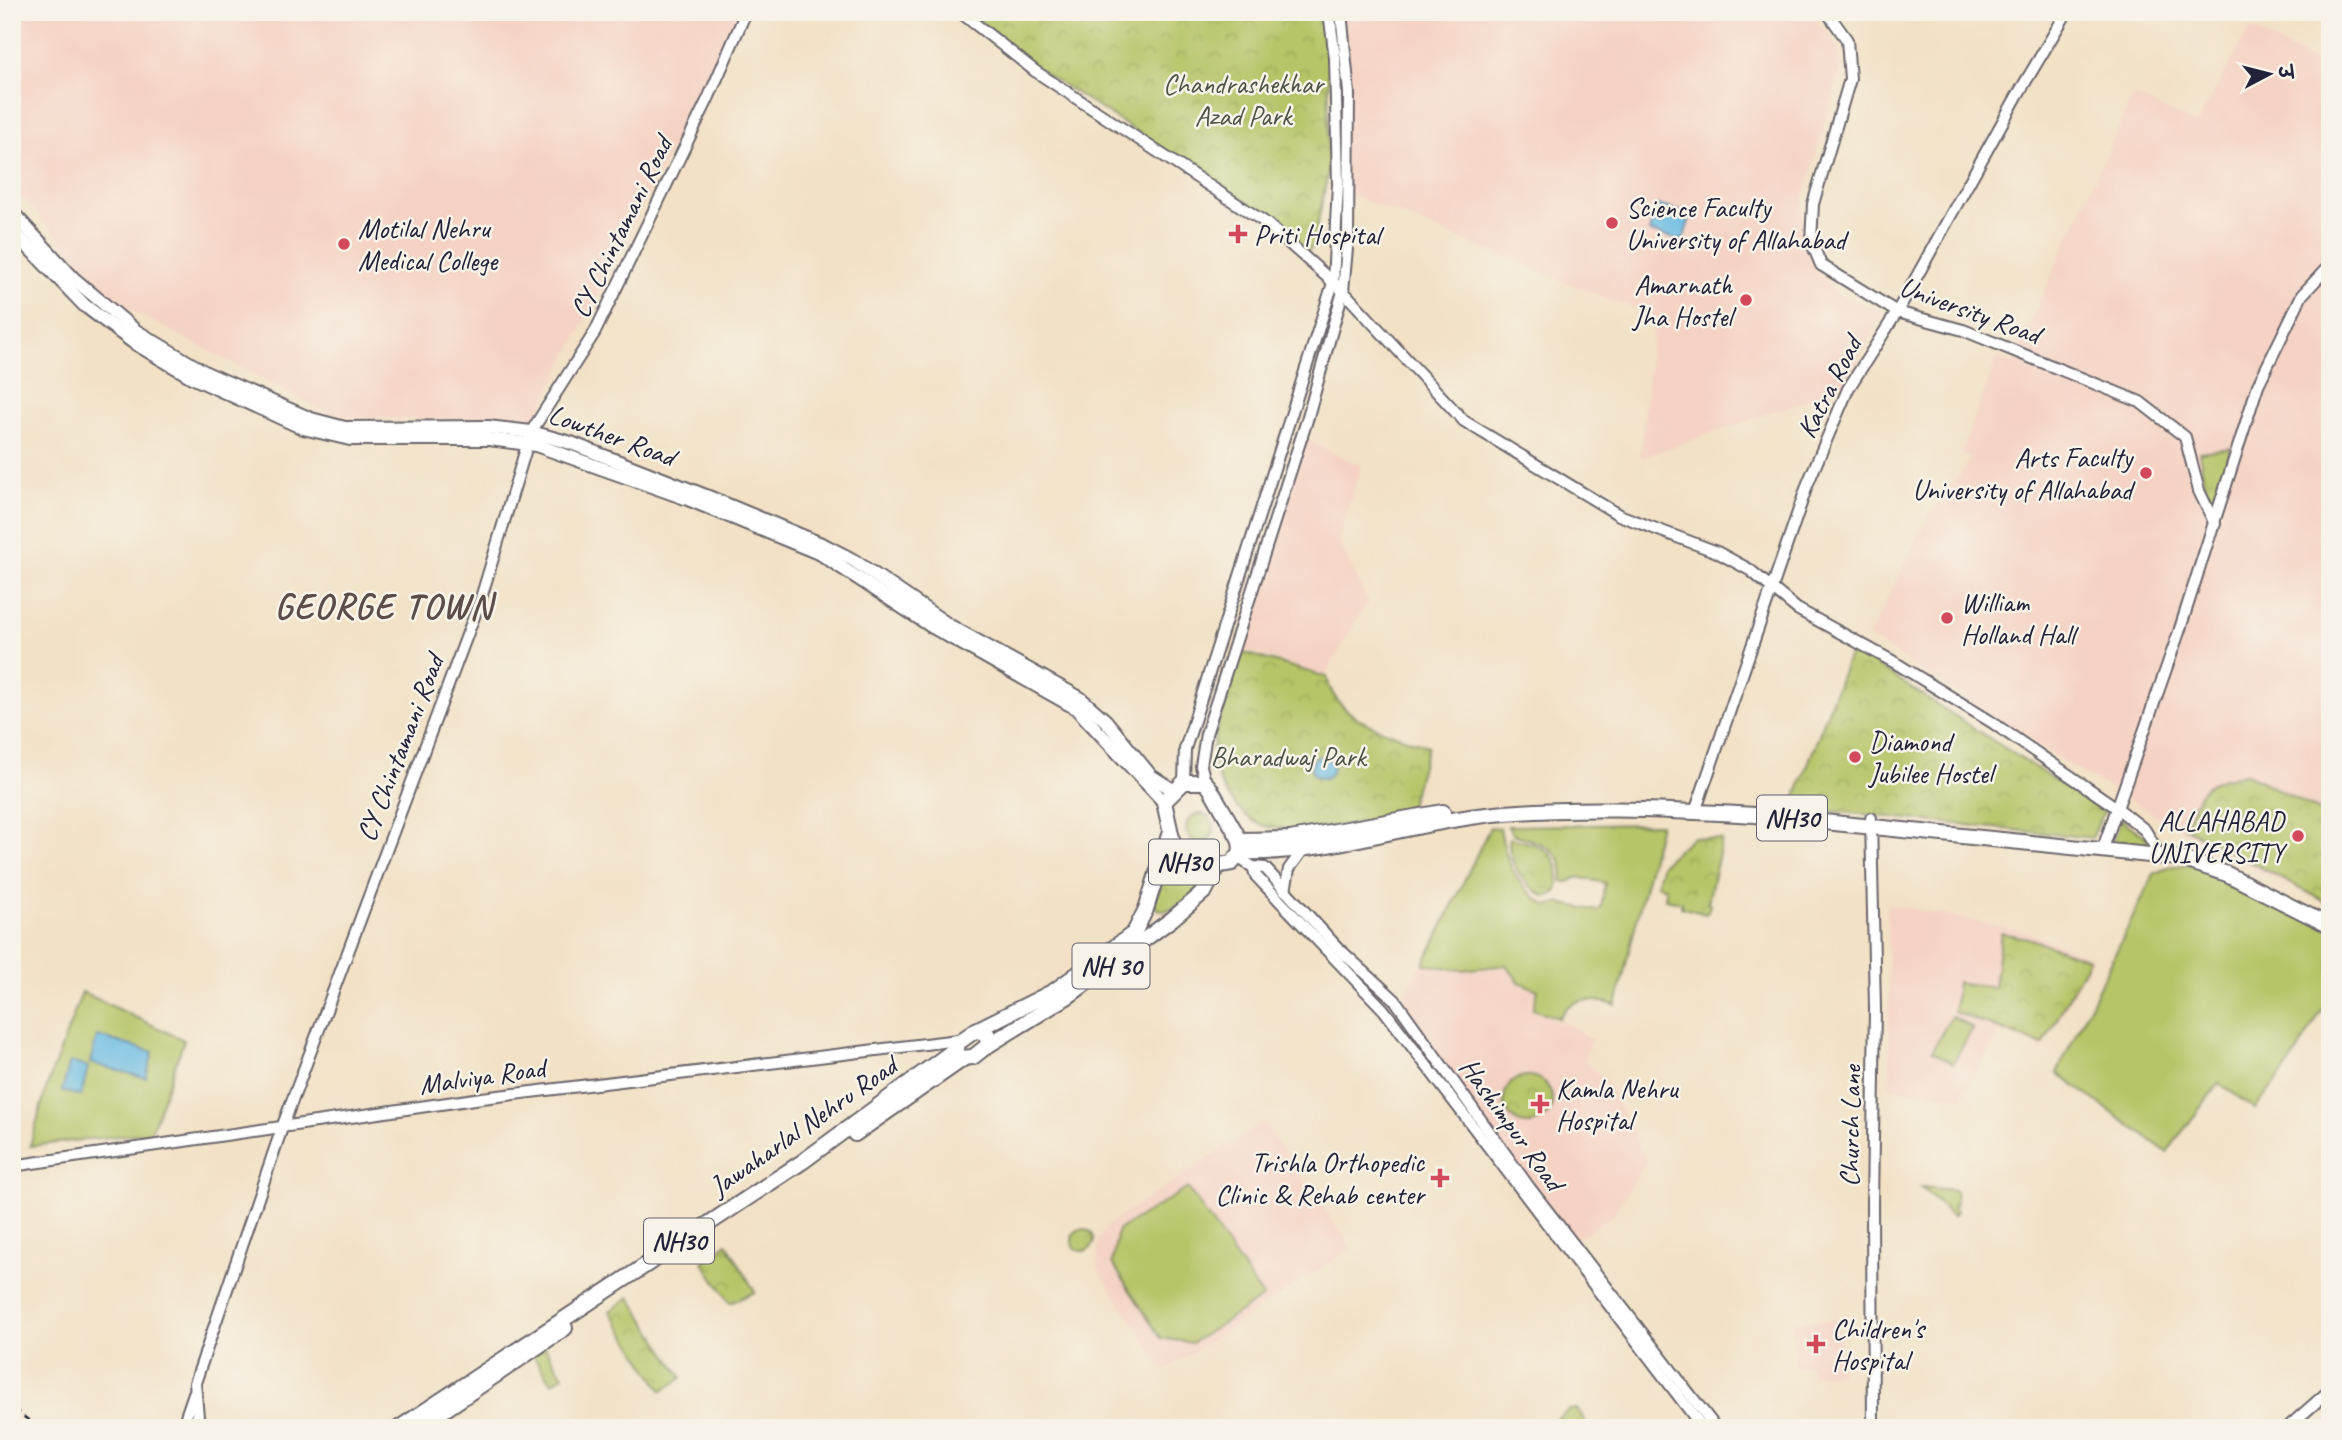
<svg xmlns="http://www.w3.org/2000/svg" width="2342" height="1440" font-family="Caveat,'Playpen Sans Deva',sans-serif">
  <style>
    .built { fill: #f5d2c3 }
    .green { fill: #b6c567; stroke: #6c7451; stroke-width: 2 }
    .park { fill: url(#park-crowns); stroke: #6c7451; stroke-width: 2 }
    .water { fill: #65bae2; stroke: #446e8e; stroke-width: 2 }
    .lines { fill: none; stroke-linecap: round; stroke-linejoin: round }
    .secondary-casing { stroke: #6b656b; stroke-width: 14 }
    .primary-casing { stroke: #6b656b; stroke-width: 16 }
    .highway-casing { stroke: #6b656b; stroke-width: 18 }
    .secondary { stroke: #fff; stroke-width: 10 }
    .primary { stroke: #fff; stroke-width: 12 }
    .highway { stroke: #fff; stroke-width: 14 }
    .rail { stroke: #22223b; stroke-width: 2.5; stroke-dasharray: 10 5; stroke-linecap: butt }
    .poi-dot { fill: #d1495b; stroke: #f7f3e8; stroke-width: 2.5 }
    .labels { text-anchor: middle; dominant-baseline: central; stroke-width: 5; stroke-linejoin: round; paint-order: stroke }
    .shield { fill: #f7f3e8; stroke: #62616f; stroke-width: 2 }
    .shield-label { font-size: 26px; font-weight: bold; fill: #22223b }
    .park-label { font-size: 28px; fill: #4e5348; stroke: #f7f3e8 }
    .poi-label { font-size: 28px; fill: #22223b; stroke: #f7f3e8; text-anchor: start }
    .street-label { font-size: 28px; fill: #22223b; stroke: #f7f3e8 }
    .district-label { font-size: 35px; font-weight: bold; letter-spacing: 2px; fill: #5b4d4a; stroke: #f7f3e8 }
  </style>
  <defs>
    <pattern id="park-crowns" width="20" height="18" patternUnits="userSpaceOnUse" patternTransform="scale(1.75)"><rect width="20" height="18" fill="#b6c567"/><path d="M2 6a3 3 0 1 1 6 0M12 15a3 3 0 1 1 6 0" fill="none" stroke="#9ca95a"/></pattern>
  </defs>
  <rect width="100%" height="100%" fill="#f7f3e8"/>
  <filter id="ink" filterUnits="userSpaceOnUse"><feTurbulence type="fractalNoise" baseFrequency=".0143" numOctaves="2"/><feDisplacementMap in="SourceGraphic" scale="14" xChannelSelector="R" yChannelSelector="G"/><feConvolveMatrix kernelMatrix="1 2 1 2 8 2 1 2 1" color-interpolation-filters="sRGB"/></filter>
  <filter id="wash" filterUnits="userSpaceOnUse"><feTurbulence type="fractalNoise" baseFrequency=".00686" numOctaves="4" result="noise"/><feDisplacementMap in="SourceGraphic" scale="28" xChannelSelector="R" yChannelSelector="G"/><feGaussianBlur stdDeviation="1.57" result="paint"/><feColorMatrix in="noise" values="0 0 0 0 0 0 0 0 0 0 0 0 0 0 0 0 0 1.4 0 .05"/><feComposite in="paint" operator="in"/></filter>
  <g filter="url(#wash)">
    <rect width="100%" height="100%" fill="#f2e1c5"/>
    <g class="built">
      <polygon points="12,12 740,12 534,422 336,417 117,303 12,186"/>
      <polygon points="1334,12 1806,12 1827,31 1839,48 1841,68 1801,208 1805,238 1816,268 1837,294 1883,312 1845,387 1640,458 1654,318 1650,313 1601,297 1340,190"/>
      <polygon points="2250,28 2330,70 2330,905 2228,856 2070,766 1868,637 1929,515 1971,459 1961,453 1997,357 2012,362 2133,95 2196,124"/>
      <polygon points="1304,439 1361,466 1338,540 1368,601 1325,675 1242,649"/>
      <polygon points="1887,904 2028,932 2092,958 2044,1048 2000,1031 1962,1098 1890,1087"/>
      <polygon points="1421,965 1462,971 1506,967 1518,983 1537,991 1531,1010 1571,1025 1591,1040 1584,1060 1607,1081 1647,1160 1612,1217 1571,1242 1476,1127 1398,1008"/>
      <polygon points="1263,1122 1352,1248 1164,1371 1098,1269 1098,1239 1109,1224"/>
      <polygon points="1838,1319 1841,1374 1811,1375 1810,1366 1795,1367 1792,1322"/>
    </g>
    <g class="green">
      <circle cx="1200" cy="828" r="14"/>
      <path d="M1660 824 1616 1005C1594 999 1571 995 1559 1018L1533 1009 1538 990 1519 982 1506 965 1461 970 1424 964 1490 827 1500 828C1506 863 1516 886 1547 906L1559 903 1598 911 1601 908 1605 883 1578 877 1568 882 1562 881C1567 847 1538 842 1512 834L1508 826Z"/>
      <polygon points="2190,864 2330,923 2330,996 2292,1061 2255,1109 2219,1083 2167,1152 2057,1073 2154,874 2168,867"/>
      <polygon points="82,992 184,1040 151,1132 30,1146 46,1089"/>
      <polygon points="1951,1016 1973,1028 1953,1063 1932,1051"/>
      <polygon points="1188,1188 1263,1297 1192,1343 1161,1338 1112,1263 1118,1230"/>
    </g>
    <g class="park">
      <polygon points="969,12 1321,12 1329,65 1328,173 1313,247 1305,254 1264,213 1027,62"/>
      <polygon points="2231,448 2216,501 2205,486 2199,452"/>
      <polygon points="1851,649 2104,812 2092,838 1792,807"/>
      <path d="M1241 652 1327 677C1334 721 1392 733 1428 746L1407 815C1365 821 1317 833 1274 828 1240 823 1213 783 1213 750 1213 731 1234 674 1241 652Z"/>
      <path d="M2247 774 2330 816V904L2184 827C2203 786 2200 781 2247 774Z"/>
      <polygon points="2121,819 2160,848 2112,845"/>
      <polygon points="1692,837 1722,840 1708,902 1711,905 1706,914 1681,907 1681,902 1665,899 1666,888 1656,885 1662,864"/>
      <path d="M1509 838C1530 843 1554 845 1558 871 1559 879 1559 886 1556 893L1546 897C1523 885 1508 864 1509 838Z"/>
      <polygon points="1170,863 1180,864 1205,875 1206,882 1191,899 1165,911 1157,909 1154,903 1161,877"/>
      <polygon points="2001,933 2028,938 2089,959 2043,1045 1954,1012 1957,982 1994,988"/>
      <circle cx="1528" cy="1100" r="24"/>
      <polygon points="1921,1187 1955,1190 1956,1203 1953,1207 1957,1212 1953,1216"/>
      <circle cx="1083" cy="1240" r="11"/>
      <polygon points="727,1243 755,1292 730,1303 703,1262"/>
      <polygon points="630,1297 682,1378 662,1391 610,1311"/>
      <polygon points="545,1347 563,1376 552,1383 533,1355"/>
      <polygon points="1577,1409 1590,1428 1544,1428 1569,1410"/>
    </g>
    <g class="water">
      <polygon points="1657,205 1691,214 1683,241 1650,232"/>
      <circle cx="1322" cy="767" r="11"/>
      <polygon points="97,1036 153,1052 146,1078 90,1063"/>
      <polygon points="70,1062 88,1067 81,1096 62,1091"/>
    </g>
  </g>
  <g filter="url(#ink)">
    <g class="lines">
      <defs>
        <g id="secondary">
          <polyline points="960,12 1035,71 1266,223 1343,291 1464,421 1619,515 1717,552 1750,570 1797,609 1894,662 1990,721 2117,808 2145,830 2155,847"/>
          <polyline points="1827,12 1847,40 1850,79 1813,204 1811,241 1821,265 1897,312 1963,330 2140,402 2185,437 2199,491 2215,524"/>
          <polyline points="1184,782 1185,749 1333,283 1338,184 1335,58 1329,12"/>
          <polyline points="1205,782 1201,766 1206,734 1307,420 1343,291 1348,238 1349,93 1341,12"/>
          <polyline points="1695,812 1808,483 1848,389 1897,312 2017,96 2067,12"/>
          <polyline points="1871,818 1875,1009 1872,1204 1873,1428"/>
          <polyline points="2102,851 2179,632 2258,385 2302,295 2330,265"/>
          <polyline points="1237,857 1253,867 1265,868 1338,948 1395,1000 1529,1187 1716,1428"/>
          <polyline points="1253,867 1256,876 1384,1010 1703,1428"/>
          <polyline points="1285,891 1289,869 1305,847"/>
          <polyline points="12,1166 482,1098 958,1040"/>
          <polyline points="182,1428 194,1393"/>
          <polyline points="199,1428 195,1383 283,1125 481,598 531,432 595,332 708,99 746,12"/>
          <polyline points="2287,1428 2330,1390"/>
        </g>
        <g id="primary">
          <polyline points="12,212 73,278 136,331 206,373 311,419 345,428 488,427 531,432 571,443 711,498 826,546 853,560 950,626 1080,698 1106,721 1151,776 1173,790"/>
          <polyline points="12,230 84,305 133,342 192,377 303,428 350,439 489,439 536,445 688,499 821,554 931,626 1076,708 1164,802"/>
        </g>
        <g id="highway">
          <polygon points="1184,782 1205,782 1210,788 1240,840 1241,852 1232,863 1196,869 1175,852 1164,802"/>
          <polyline points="1240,840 1290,839 1443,812"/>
          <path d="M1241 852C1321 855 1399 826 1478 816 1565 805 1667 810 1755 815L2179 858 2227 874 2330 926"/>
          <polyline points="976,1030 1054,991 1134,933 1146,909 1169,835"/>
          <polygon points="976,1030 988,1035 987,1046 973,1057 959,1058 955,1045"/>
          <polyline points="987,1046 1070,995 1172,919 1205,891 1217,867"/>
          <polyline points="855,1134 963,1059"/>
          <polyline points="399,1428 802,1162 954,1050"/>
          <polyline points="418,1428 565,1328"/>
        </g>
      </defs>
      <use href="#secondary" class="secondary-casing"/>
      <use href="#primary" class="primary-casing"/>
      <use href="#highway" class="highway-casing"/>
      <use href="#secondary" class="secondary"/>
      <use href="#primary" class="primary"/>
      <use href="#highway" class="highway"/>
      <polyline class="rail" points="12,1407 38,1428"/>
    </g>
  </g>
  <g class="poi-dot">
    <circle cx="1612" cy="223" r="7"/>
    <path d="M1234.5 223.5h7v7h7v7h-7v7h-7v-7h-7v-7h7z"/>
    <circle cx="344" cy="244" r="7"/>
    <circle cx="1746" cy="300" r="7"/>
    <circle cx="2146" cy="473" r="7"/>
    <circle cx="1947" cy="618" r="7"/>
    <circle cx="1855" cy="757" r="7"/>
    <circle cx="2298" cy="836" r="7"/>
    <path d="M1536.5 1093.5h7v7h7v7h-7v7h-7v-7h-7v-7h7z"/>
    <path d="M1436.5 1167.5h7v7h7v7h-7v7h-7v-7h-7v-7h7z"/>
    <path d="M1812.5 1333.5h7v7h7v7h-7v7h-7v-7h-7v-7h7z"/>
  </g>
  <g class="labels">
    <g class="shield">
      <rect x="1757" y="795.5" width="70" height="45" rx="5"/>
      <rect x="1149" y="839.5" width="70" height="45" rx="5"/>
      <rect x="1072.5" y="943.5" width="77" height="45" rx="5"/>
      <rect x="644" y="1218.5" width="70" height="45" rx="5"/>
    </g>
    <g class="shield-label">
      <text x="1792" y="818">NH30</text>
      <text x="1184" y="862">NH30</text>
      <text x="1111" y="966">NH 30</text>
      <text x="679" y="1241">NH30</text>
    </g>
    <g class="park-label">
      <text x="1243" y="83">Chandrashekhar<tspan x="1243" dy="32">Azad Park</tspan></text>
      <text x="1288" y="756">Bharadwaj Park</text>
    </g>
    <g class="poi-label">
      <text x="1626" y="207">Science Faculty<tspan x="1626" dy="32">University of Allahabad</tspan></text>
      <text x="358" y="228">Motilal Nehru<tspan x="358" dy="32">Medical College</tspan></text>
      <text x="1254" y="234">Priti Hospital</text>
      <text x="1732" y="284" text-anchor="end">Amarnath<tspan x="1732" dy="32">Jha Hostel</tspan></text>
      <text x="2132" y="457" text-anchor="end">Arts Faculty<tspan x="2132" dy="32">University of Allahabad</tspan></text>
      <text x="1961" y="602">William<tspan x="1961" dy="32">Holland Hall</tspan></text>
      <text x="1869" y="741">Diamond<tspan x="1869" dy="32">Jubilee Hostel</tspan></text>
      <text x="2284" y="820" text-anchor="end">ALLAHABAD<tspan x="2284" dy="32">UNIVERSITY</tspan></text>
      <text x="1556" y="1088">Kamla Nehru<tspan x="1556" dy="32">Hospital</tspan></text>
      <text x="1424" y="1162" text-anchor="end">Trishla Orthopedic<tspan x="1424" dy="32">Clinic &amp; Rehab center</tspan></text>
      <text x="1832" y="1328">Children's<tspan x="1832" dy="32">Hospital</tspan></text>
    </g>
    <g class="street-label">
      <text transform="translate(621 227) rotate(-64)">CY Chintamani Road</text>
      <text transform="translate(1970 310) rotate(20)">University Road</text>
      <text transform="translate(1829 387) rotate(-63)">Katra Road</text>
      <text transform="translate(612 435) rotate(20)">Lowther Road</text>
      <text transform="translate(400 748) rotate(-69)">CY Chintamani Road</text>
      <text transform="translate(482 1076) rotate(-8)">Malviya Road</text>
      <text transform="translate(1512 1124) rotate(54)">Hashimpur Road</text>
      <text transform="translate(803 1126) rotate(-35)">Jawaharlal Nehru Road</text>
      <text transform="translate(1850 1126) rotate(-89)">Church Lane</text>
    </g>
    <g class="district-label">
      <text x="384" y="606">GEORGE TOWN</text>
    </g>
  </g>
  <rect width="2342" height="1440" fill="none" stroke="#f7f3e8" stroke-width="42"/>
  <g transform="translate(2269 74) rotate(83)" stroke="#f7f3e8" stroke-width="5" paint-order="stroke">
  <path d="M0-5L12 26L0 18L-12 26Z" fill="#22223b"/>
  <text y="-10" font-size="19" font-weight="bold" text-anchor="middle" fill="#22223b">उ</text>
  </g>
</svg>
